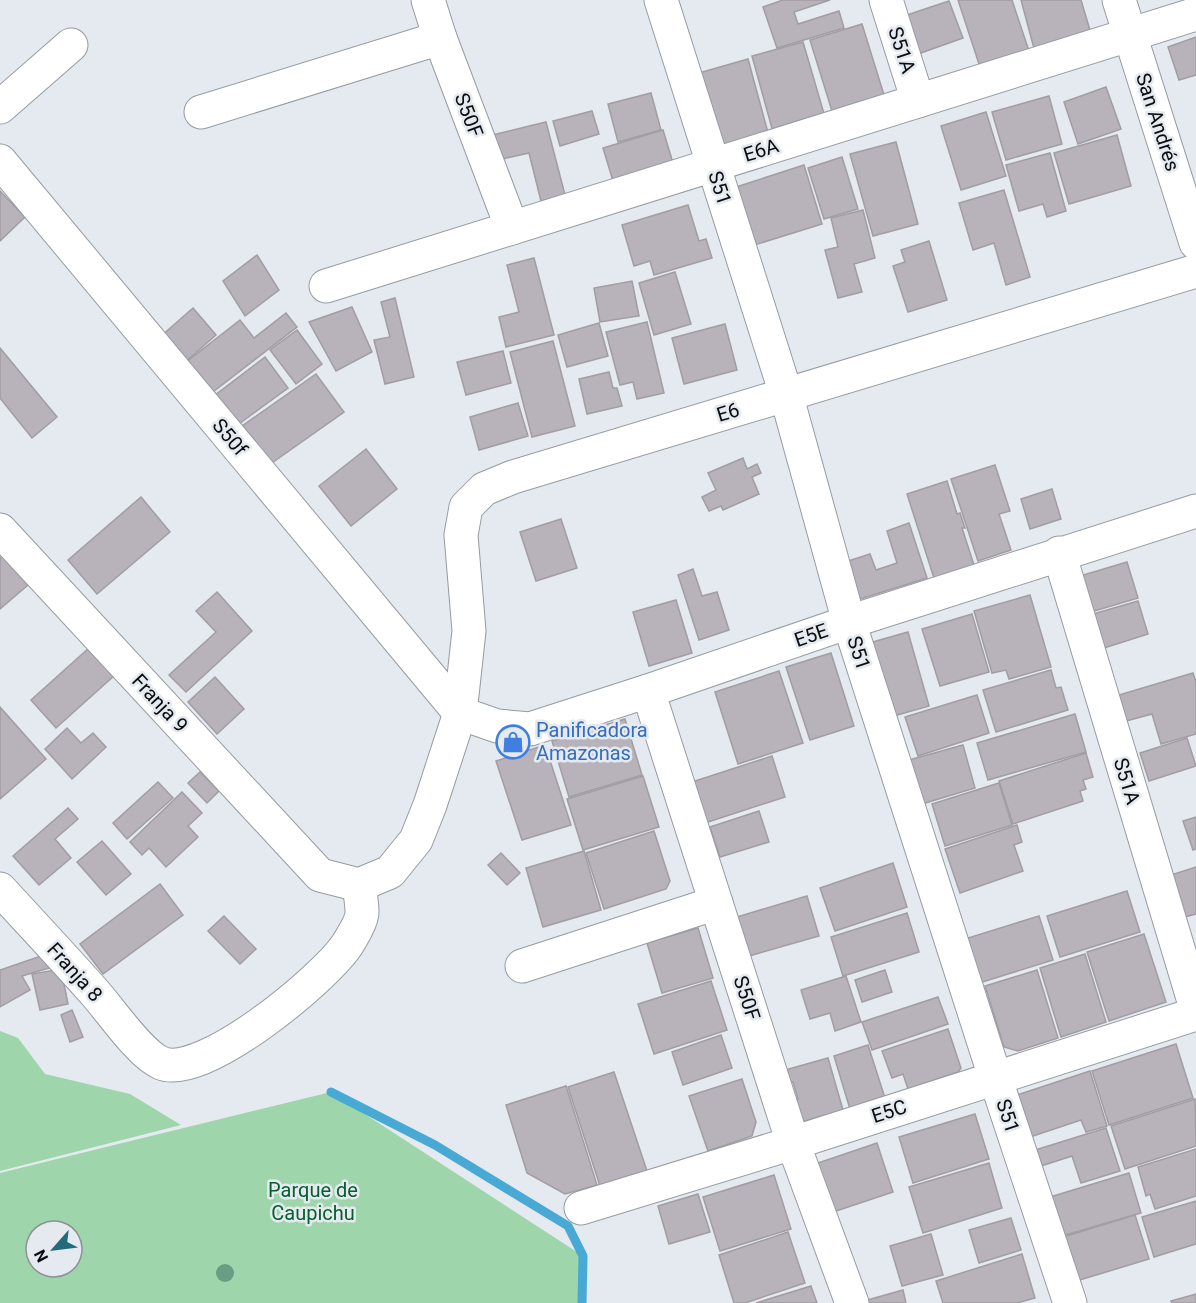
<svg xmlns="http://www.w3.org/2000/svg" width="1196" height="1303" font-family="Roboto,sans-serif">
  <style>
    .green { fill: #9fd5ab; fill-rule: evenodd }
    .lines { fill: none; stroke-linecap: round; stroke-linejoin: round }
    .stream { stroke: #47a9d4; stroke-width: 9 }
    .building { fill: #b8b3ba; stroke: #a19da3; stroke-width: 1.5 }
    .street-casing { stroke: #969ca1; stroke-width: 35 }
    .street { stroke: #fff; stroke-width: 33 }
    .tree { fill: #699d84 }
    .labels { text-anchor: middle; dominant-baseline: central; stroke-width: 5; stroke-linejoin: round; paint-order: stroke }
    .street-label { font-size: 20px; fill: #0a0c0e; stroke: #e4eaf0 }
    .shop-label { font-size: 20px; fill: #366cbe; stroke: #e4eaf0; text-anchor: start }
    .park-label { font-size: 20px; fill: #055e2b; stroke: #e4eaf0 }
  </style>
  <rect width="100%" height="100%" fill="#e4eaf0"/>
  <g class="green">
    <polygon points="0,1031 18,1038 45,1074 130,1094 181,1125 0,1171"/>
    <path d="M331 1092 583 1256 582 1303H0V1173ZM36 1231H72V1267H36Z"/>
  </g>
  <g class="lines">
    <polyline class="stream" points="331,1092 435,1145 568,1226 583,1256 582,1303"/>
  </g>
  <g class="building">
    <polygon points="783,0 830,0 794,12 798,24 839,11 844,28 777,48 763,7"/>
    <polygon points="958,0 1012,0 1030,54 981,70"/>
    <polygon points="1021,0 1081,0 1092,37 1035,52"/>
    <polygon points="949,1 963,38 918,54 904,16"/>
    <polygon points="862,24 884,95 832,111 810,40"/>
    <polygon points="1196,37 1196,75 1179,80 1168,47"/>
    <polygon points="803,42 825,117 773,132 752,56"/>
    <polygon points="748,59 770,140 714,155 692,75"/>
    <polygon points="1106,87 1121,129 1078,144 1064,102"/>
    <polygon points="651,93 661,130 618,142 608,104"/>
    <polygon points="1049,96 1062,144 1006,160 992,112"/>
    <polygon points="592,111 599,134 560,146 553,121"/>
    <polygon points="986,112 1006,176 961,190 941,126"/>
    <polygon points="546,122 565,195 541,201 529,153 498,160 492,135"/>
    <polygon points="663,130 673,163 613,181 603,148"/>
    <polygon points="1117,135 1131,186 1069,204 1054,153"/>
    <polygon points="896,142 918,224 873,236 850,154"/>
    <polygon points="1050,153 1066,211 1047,217 1043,204 1019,211 1006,165"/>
    <polygon points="842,157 858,209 824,219 808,168"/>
    <polygon points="804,165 822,224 751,246 733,188"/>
    <polygon points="1004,190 1030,277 1006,285 994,243 973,250 959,203"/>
    <polygon points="0,191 25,217 0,241"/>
    <polygon points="688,205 699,241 706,239 712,258 654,275 650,261 634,266 622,225"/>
    <polygon points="863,210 875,258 854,264 862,292 838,298 825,250 838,247 831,218"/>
    <polygon points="929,241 947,300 908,312 893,266 905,262 901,250"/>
    <polygon points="257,255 279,290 245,316 223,281"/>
    <polygon points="534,258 554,335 506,347 499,317 519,312 507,265"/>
    <polygon points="675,272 691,324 654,335 639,283"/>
    <polygon points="632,281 639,316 600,322 594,288"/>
    <polygon points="395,298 414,377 385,384 374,340 390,337 381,302"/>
    <polygon points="352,307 372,352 336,371 309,322"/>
    <polygon points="193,308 216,335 183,364 160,337"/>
    <polygon points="286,313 297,327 209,395 185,363 240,320 254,338"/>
    <polygon points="647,322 664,393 637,399 633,382 620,385 606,332"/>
    <polygon points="599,323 608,356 567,367 558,335"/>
    <polygon points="725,324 737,370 684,384 672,338"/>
    <polygon points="297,330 322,364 296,384 270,350"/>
    <polygon points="553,341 575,426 532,437 510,352"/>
    <polygon points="0,348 57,417 32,438 0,398"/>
    <polygon points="503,351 511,383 466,395 457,362"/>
    <polygon points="265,357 288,388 232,429 210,399"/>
    <polygon points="609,372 613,388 617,388 622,406 587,414 579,379"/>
    <polygon points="316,374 344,412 269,465 242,426"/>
    <polygon points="518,403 528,436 479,450 470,417"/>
    <polygon points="366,449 397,489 351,526 319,486"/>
    <polygon points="743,458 747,469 757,464 761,473 752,477 759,494 723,510 721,506 709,511 702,497 716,490 708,473"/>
    <polygon points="995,465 1010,511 999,514 1011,550 978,561 951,479"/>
    <polygon points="947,481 957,514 960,513 965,528 962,528 974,565 934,578 907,494"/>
    <polygon points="1052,489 1061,519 1030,529 1021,499"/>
    <polygon points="141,497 170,532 97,594 68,560"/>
    <polygon points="561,519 577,568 536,581 520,532"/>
    <polygon points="909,523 927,578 857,600 845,562 870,554 876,570 897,563 887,531"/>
    <polygon points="3,555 28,585 0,609 0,558"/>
    <polygon points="1127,562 1138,598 1084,614 1080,576"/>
    <polygon points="693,569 702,596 717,592 729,630 699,640 678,575"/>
    <polygon points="217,592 252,631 186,692 169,675 216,632 196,611"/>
    <polygon points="1030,595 1051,667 1009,679 1006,670 992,673 974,611"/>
    <polygon points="676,600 692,653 649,666 633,612"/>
    <polygon points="1138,601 1148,634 1104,648 1093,614"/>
    <polygon points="972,614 989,672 940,686 922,629"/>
    <polygon points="908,632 929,706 890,717 869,643"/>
    <polygon points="90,647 115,675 56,728 31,700"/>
    <polygon points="831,653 854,726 810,740 786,667"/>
    <polygon points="1051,670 1056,688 1061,687 1068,710 996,732 983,690"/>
    <polygon points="779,671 803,743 738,764 715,692"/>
    <polygon points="1193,673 1196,682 1196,734 1161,744 1152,714 1126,721 1119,695"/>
    <polygon points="215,677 244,709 217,734 188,702"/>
    <polygon points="977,695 989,733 918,756 905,717"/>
    <polygon points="0,707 46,759 0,799"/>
    <polygon points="1075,714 1086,752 988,780 977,743"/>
    <polygon points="625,719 642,775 569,797 552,741"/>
    <polygon points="67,728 81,743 93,733 106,747 72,779 45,749"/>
    <polygon points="1187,738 1196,766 1149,781 1140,753"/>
    <polygon points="545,745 571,825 522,840 496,761"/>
    <polygon points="963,745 975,788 922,804 909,760"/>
    <polygon points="1086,753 1093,777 1083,780 1086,789 1080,791 1083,801 1013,824 999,781"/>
    <polygon points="772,756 785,797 705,823 692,782"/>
    <polygon points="200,772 219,791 207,803 188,783"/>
    <polygon points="643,776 659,827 583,850 567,799"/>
    <polygon points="158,782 173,798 127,839 113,823"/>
    <polygon points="999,783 1012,825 945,846 932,804"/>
    <polygon points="182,792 202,813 188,826 198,837 166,867 149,848 142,855 130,842"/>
    <polygon points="68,808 78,819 55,839 71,858 39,885 13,856"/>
    <polygon points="759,811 769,842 720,857 710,827"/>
    <polygon points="1196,817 1196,849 1193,850 1183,821"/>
    <polygon points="1017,825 1022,842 1014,845 1023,871 960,893 945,849"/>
    <polygon points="654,831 670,881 666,889 604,909 586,853"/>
    <polygon points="102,841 131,874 106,895 77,862"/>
    <polygon points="584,851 601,910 543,927 526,868"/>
    <polygon points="501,853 520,873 507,885 488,865"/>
    <polygon points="893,863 907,907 835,931 820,888"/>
    <polygon points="1196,867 1196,914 1181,918 1168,876"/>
    <polygon points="160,884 183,915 103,974 80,944"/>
    <polygon points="1127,891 1140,932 1060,957 1047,916"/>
    <polygon points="807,896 819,936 749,956 737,917"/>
    <polygon points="907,913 919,952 843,976 831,937"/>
    <polygon points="224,916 256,949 240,964 208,931"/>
    <polygon points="1039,916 1053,960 979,983 965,939"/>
    <polygon points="698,928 713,978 662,993 647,943"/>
    <polygon points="1144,934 1166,1002 1109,1021 1087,952"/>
    <polygon points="50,953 56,966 22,976 30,990 0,1007 0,970"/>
    <polygon points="1085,954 1106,1022 1061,1037 1040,968"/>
    <polygon points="61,969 68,1004 40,1010 32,974"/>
    <polygon points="885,970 892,992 862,1002 855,980"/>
    <polygon points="1037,970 1058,1038 1018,1051 1004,1047 985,986"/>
    <polygon points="846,976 861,1022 835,1031 830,1013 810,1019 801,990"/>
    <polygon points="711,981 727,1030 654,1054 638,1004"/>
    <polygon points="938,997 948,1024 872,1050 862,1022"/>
    <polygon points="72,1010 83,1037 70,1042 61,1015"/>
    <polygon points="948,1029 961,1068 958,1072 908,1089 903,1074 892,1078 882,1051"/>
    <polygon points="721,1035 732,1068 683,1085 672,1052"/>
    <polygon points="1176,1044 1193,1098 1109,1125 1092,1071"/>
    <polygon points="868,1045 885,1098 850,1109 834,1056"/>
    <polygon points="828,1058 843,1110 805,1121 800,1120 795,1102 798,1099 793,1082 788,1083 785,1070"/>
    <polygon points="1090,1071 1107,1126 1086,1132 1081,1120 1030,1137 1017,1095"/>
    <polygon points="614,1072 647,1171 600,1186 568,1087"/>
    <polygon points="742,1079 756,1122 752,1136 708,1151 689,1096"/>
    <polygon points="566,1086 597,1185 565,1194 527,1173 506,1105"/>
    <polygon points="1195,1099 1196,1146 1125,1169 1111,1126"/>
    <polygon points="975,1114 989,1159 913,1183 899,1137"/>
    <polygon points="1106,1128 1120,1171 1081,1183 1072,1156 1038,1167 1032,1151"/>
    <polygon points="877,1143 893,1192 833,1212 818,1168 818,1163"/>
    <polygon points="1196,1149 1196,1196 1155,1209 1150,1194 1146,1196 1138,1167"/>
    <polygon points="989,1163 1002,1208 923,1233 909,1187"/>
    <polygon points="1129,1173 1141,1213 1062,1236 1050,1197"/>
    <polygon points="774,1175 791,1229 720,1251 703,1197"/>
    <polygon points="698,1194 710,1232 669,1244 658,1206"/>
    <polygon points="1196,1201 1196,1244 1154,1257 1142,1217"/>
    <polygon points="1135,1215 1149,1259 1073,1282 1060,1238"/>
    <polygon points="1011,1218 1021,1250 979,1263 969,1230"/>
    <polygon points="788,1232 805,1283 745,1303 734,1303 719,1255"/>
    <polygon points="931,1234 943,1275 902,1286 890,1246"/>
    <polygon points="1022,1254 1035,1298 1017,1303 943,1303 936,1281"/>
    <polygon points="811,1286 817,1303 756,1303"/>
    <polygon points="903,1290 906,1303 865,1303 864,1301"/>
    <polygon points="1196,1294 1196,1303 1172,1303 1171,1301"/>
  </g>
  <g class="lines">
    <defs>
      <g id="street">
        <polyline points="428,0 440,38 512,228"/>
        <polyline points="661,0 786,394 849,622 995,1077 1070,1303"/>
        <polyline points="886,0 918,101"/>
        <polyline points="1119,0 1196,243"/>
        <polyline points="0,107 71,45"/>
        <polyline points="201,112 440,38"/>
        <polyline points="0,161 460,713 497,726 530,729 648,691 849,622 1196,511"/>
        <polyline points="326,286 1196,14"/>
        <polyline points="0,530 320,875 359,885 390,872 416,840 430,805 460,713 469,631 461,535 466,507 484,489 513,477 1196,271"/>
        <polyline points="1059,553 1196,1008"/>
        <polyline points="648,691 793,1143 852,1303"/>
        <path d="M0 889C32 924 64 958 95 993 111 1011 140 1054 161 1063 202 1081 324 979 347 945 352 937 362 921 362 912 362 903 360 893 359 885"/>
        <polyline points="522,966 716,903"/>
        <polyline points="581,1208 793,1143 1196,1014"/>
      </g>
    </defs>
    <use href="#street" class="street-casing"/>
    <use href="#street" class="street"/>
  </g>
  <circle class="tree" cx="225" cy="1273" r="9"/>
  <defs>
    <symbol id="shop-ring" viewBox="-11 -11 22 22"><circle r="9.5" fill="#e4eaf0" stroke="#3f7fe0" stroke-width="1.5"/><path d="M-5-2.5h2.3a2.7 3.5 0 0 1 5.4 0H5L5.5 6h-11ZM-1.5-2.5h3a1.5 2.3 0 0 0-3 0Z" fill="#3f7fe0"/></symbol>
  </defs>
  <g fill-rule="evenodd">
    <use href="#shop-ring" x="494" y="723" width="38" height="38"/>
  </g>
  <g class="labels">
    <g class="street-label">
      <text transform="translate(902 50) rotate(72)">S51A</text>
      <text transform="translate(469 115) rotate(69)">S50F</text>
      <text transform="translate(1158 122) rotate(72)">San Andrés</text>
      <text transform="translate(761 150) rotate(-17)">E6A</text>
      <text transform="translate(720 188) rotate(72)">S51</text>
      <text transform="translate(728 412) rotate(-17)">E6</text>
      <text transform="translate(230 437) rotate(50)">S50f</text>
      <text transform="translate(811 635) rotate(-19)">E5E</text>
      <text transform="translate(859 653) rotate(72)">S51</text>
      <text transform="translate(160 703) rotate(47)">Franja 9</text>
      <text transform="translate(1127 781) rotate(73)">S51A</text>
      <text transform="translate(75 972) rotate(48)">Franja 8</text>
      <text transform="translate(747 998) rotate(72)">S50F</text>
      <text transform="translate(889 1111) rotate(-18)">E5C</text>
      <text transform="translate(1008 1116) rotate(72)">S51</text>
    </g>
    <g class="shop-label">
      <text x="536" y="730">Panificadora<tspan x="536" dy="23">Amazonas</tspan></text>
    </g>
    <g class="park-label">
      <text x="313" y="1190">Parque de<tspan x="313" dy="23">Caupichu</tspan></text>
    </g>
  </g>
  <g transform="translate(54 1249) rotate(242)"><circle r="28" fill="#e4eaf0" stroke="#8d9196" stroke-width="1.5"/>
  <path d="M0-4.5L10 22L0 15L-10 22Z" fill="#256a7a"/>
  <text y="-9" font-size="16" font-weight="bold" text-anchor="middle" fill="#0a0c0e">N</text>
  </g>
</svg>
